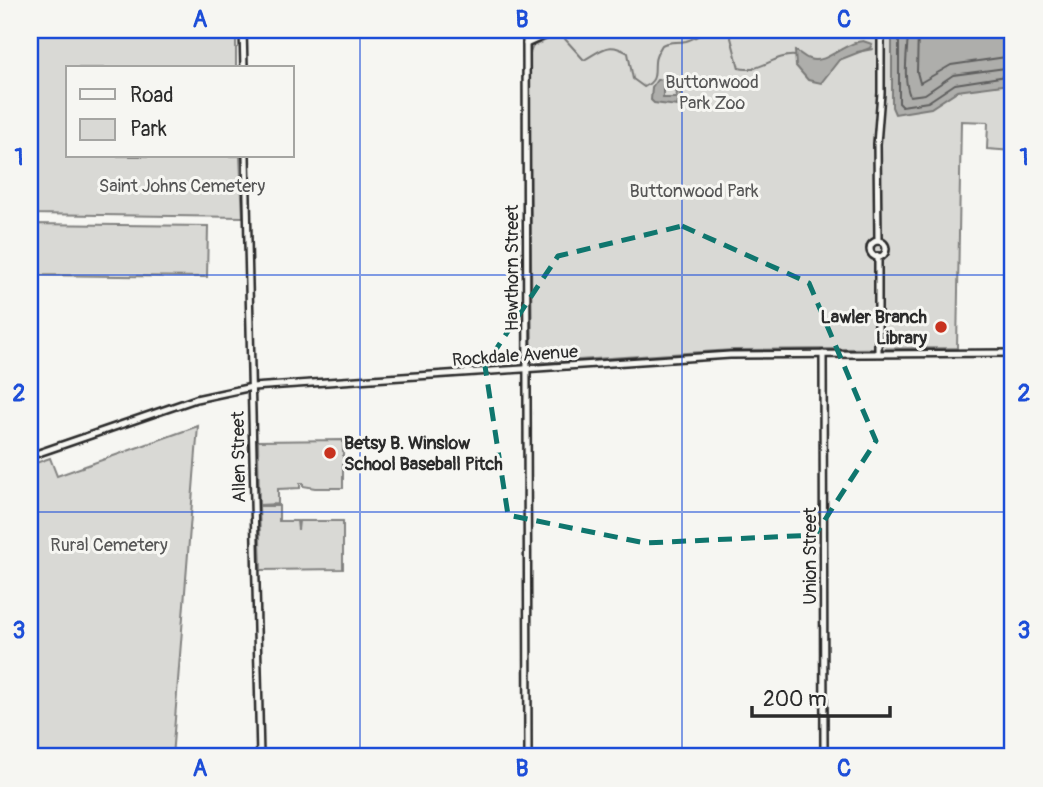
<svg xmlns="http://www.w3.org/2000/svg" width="1043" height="787" font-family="Pangolin,sans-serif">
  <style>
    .green { fill: #d9d9d5; stroke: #828280; stroke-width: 2 }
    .water { fill: #aeaeab; stroke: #7a7a78; stroke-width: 2 }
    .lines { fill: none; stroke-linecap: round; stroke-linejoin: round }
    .shore { stroke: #5f5f5e; stroke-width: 2 }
    .stream { stroke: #7a7a78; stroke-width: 2 }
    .secondary-casing { stroke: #2b2b2b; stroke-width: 10 }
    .secondary { stroke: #f6f6f2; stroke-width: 5 }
    .marked { fill: none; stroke: #0f766e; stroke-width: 5; stroke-dasharray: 14 9; stroke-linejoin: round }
    .grid { fill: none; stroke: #1d4ed8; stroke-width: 2; stroke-opacity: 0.55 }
    .poi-dot { fill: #c8321e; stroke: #f6f6f2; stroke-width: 2.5 }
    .labels { text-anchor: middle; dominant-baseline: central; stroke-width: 6; stroke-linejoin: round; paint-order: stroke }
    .park-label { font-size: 18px; fill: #565656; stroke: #f6f6f2 }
    .street-label { font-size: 18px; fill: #2b2b2b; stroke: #f6f6f2 }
    .poi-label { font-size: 18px; font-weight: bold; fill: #2b2b2b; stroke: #f6f6f2; text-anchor: end }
    .neatline { fill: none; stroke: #1d4ed8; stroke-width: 2.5 }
    .grid-label { font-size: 23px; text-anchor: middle; font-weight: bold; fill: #1d4ed8 }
  </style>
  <rect width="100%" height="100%" fill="#f6f6f2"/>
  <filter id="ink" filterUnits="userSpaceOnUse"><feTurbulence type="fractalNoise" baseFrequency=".0143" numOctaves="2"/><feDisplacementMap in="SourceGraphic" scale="14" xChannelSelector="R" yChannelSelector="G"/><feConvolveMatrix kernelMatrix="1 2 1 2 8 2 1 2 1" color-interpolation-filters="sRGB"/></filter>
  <g filter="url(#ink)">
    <g class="green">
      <polygon points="30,30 236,30 236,68 68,68 68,156 240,156 243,217 30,214"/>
      <polygon points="568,30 1013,30 1013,151 987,149 988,122 961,121 957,348 733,350 532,363 529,55 533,46"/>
      <polygon points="30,224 208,226 207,277 30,275"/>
      <polygon points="198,426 172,757 30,757 30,465 50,458 57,476"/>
      <polygon points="343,440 343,488 315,488 303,486 303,483 300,483 300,488 278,489 278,504 259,505 258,441"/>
      <polygon points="259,506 279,506 279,521 297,521 298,530 299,521 343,521 343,569 261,570"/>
    </g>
    <g class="water">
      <polygon points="892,30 1013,30 1013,78 1010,84 957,91 931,108 895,114 892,107"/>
      <path d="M863 41 872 44 870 48 839 60 821 83 808 80 796 66 795 51C800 52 803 57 809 59 827 65 844 42 863 41Z"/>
      <polygon points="664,79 667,84 663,88 663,98 676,98 677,93 674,89 681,85 683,87 677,106 654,103 651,100 652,87 657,80"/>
    </g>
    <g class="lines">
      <g class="shore">
        <polyline points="899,30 899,103 902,106 928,102 955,84 1013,75"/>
        <path d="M908 30C908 50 902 78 910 96L925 94 953 75 1013 67"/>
        <polyline points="918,30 917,72 920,83 951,65 1013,56"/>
      </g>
      <g class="stream">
        <path d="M721 30 730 34 739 68C759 74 774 54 795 56"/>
        <path d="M565 39 584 60C602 50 608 41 628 53L633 79 644 87C657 80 654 75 655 62 655 56 659 50 662 45 670 41 677 43 686 41 697 38 703 31 715 30"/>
        <polyline points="857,52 873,49"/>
      </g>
      <defs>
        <g id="secondary">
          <polyline points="243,30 244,68"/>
          <polyline points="526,30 528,757"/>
          <polyline points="533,30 545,35"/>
          <polyline points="526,44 557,30"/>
          <polyline points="246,156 260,757"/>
          <polyline points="878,241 877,144 881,93 881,30"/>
          <circle cx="878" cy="249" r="8"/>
          <polyline points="878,256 878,353"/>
          <polyline points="823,354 824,757"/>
          <polyline points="30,456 196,399 252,387 730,355 1013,353"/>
        </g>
      </defs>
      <use href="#secondary" class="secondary-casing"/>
      <use href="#secondary" class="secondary"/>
    </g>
  </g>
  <path class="marked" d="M682 226 809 283 876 441 815 535 645 543 508 515 485 366 558 256Z"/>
  <path class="grid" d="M360 30V757M682 30V757M30 275H1013M30 512H1013"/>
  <g class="poi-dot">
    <circle cx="941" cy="327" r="7"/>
    <circle cx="330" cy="453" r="7"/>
  </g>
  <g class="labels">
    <g class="park-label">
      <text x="712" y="82">Buttonwood<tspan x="712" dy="21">Park Zoo</tspan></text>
      <text x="182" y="186">Saint Johns Cemetery</text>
      <text x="694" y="191">Buttonwood Park</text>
      <text x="109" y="545">Rural Cemetery</text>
    </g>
    <g class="street-label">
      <text transform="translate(512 268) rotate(-90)">Hawthorn Street</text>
      <text transform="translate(515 356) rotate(-4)">Rockdale Avenue</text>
      <text transform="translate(239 457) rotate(-91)">Allen Street</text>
      <text transform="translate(810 556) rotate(-90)">Union Street</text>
    </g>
    <g class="poi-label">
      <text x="927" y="317">Lawler Branch<tspan x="927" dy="21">Library</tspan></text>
      <text x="344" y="443" text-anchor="start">Betsy B. Winslow<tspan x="344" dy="21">School Baseball Pitch</tspan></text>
    </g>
  </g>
  <rect width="1043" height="787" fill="none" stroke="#f6f6f2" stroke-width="77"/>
  <rect x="66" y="66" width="228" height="91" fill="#f6f6f2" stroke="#a5a5a2" stroke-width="2"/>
  <rect x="80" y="89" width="35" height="10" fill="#f6f6f2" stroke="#a5a5a2" stroke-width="2"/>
  <text x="130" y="102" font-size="21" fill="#2b2b2b">Road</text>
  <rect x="80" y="119" width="35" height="21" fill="#d9d9d5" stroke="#a5a5a2" stroke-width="2"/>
  <text x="130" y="136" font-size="21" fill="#2b2b2b">Park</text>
  <path d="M752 706v10h138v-10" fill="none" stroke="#2b2b2b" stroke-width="3.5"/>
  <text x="763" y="706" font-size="21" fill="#2b2b2b" stroke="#f6f6f2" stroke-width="5" paint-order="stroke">200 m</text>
  <rect x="38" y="38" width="966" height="710" class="neatline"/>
  <g class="grid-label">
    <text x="200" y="27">A</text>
    <text x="522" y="27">B</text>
    <text x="844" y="27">C</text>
    <text x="19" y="165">1</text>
    <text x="1024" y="165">1</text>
    <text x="19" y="401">2</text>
    <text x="1024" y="401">2</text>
    <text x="19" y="638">3</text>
    <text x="1024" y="638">3</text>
    <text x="200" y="776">A</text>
    <text x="522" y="776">B</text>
    <text x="844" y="776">C</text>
  </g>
</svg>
